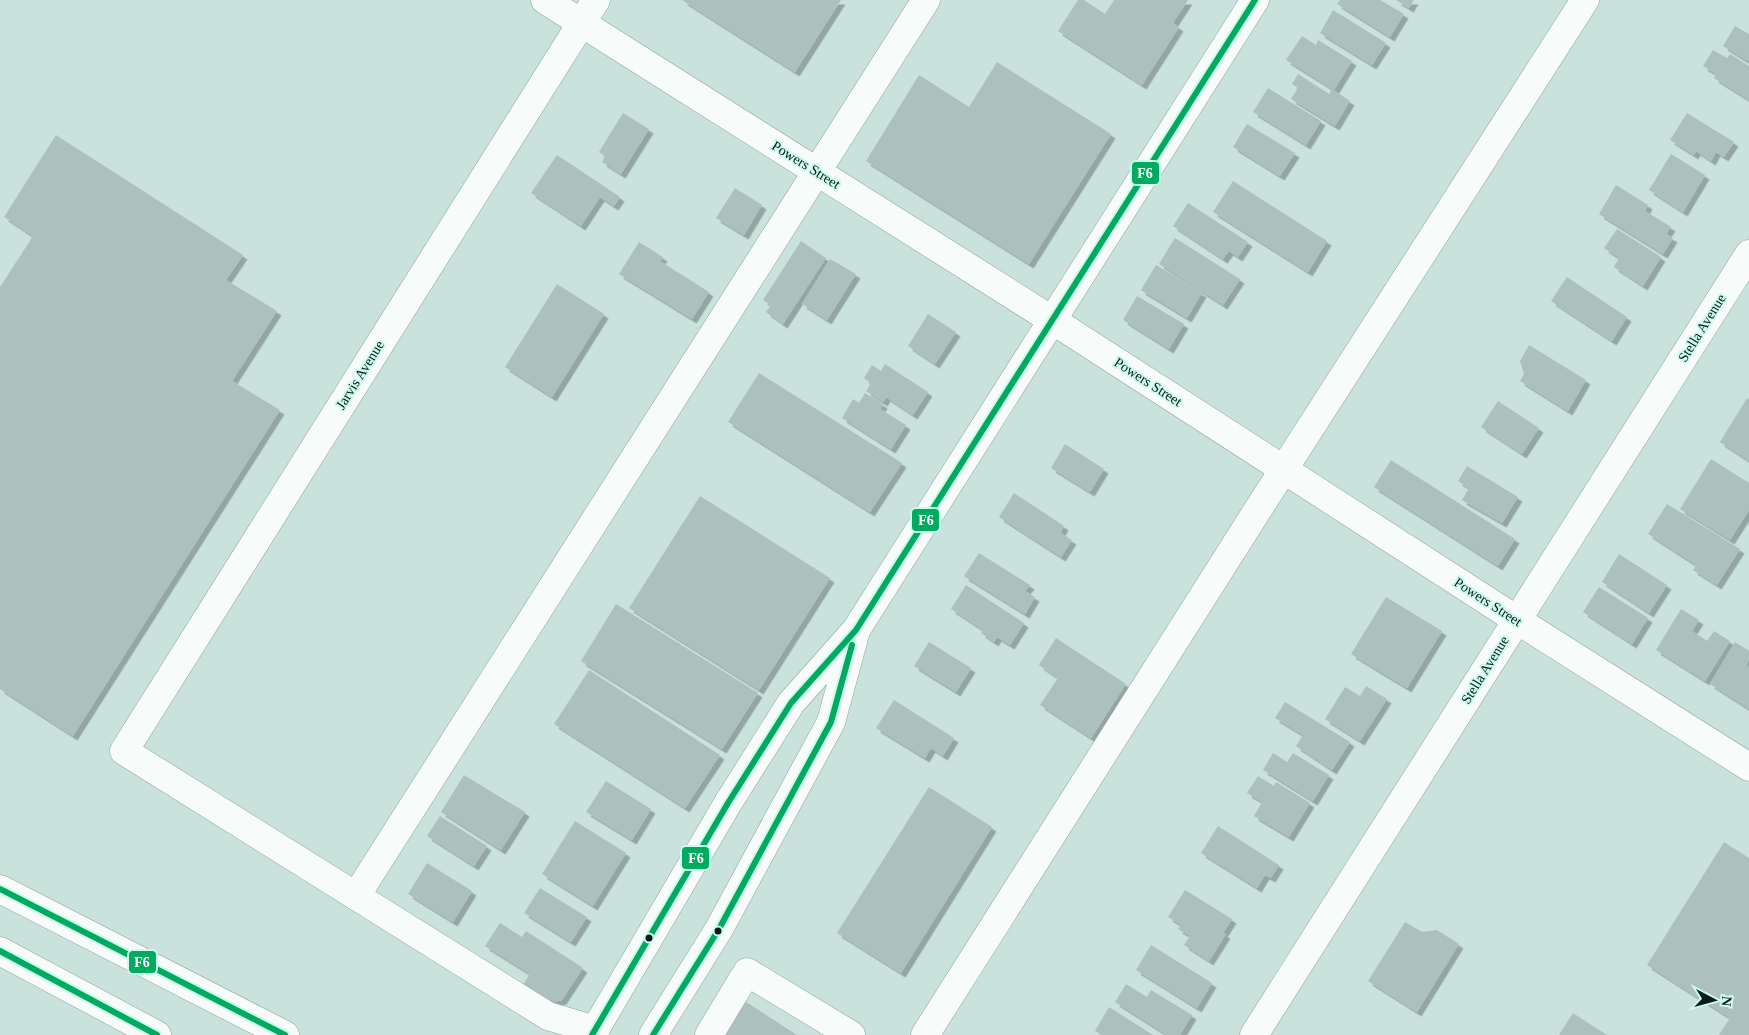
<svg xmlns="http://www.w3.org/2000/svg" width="1749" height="1035" font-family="Georgia,serif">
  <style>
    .building { fill: #acc0be; filter: url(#shadow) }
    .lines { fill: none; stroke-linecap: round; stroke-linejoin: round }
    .minor-casing { stroke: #91a4a0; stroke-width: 29 }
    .major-casing { stroke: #91a4a0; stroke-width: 29 }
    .minor { stroke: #f7fbfa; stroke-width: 28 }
    .major { stroke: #f7fbfa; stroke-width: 28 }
    .bus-1-casing { stroke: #ccfaee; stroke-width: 10 }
    .bus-1 { stroke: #00aa5e; stroke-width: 6 }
    .bus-dot { fill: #0a1c18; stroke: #ccfaee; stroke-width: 2 }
    .labels { text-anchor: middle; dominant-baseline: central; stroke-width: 4; stroke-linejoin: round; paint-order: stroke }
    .street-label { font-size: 14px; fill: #0a1c18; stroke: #ccfaee }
    .line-badge { stroke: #ccfaee; stroke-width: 2 }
    .badge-label { font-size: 14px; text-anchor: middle; font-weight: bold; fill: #fff }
  </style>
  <defs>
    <filter id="shadow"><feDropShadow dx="4.5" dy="4.5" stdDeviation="0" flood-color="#0004"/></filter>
  </defs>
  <rect width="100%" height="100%" fill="#cae2dc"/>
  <g class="building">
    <polygon points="682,0 841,0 795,72"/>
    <polygon points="1078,0 1084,0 1105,14 1114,0 1188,0 1173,23 1179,27 1142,85 1058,31"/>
    <polygon points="1340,0 1380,0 1404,14 1390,37 1337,4"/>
    <polygon points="1396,0 1414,0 1409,8"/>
    <polygon points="1333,10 1386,43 1372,65 1320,33"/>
    <polygon points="1735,26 1749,34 1749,62 1723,46"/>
    <polygon points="1302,36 1316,45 1318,40 1352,61 1334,90 1286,60"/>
    <polygon points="1713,50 1727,58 1730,54 1749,66 1749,100 1714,78 1716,74 1703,66"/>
    <polygon points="997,62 1111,134 1029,264 866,161 919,75 969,107"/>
    <polygon points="1298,74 1329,94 1332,89 1350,101 1335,126 1291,99 1298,88 1292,84"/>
    <polygon points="1268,88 1321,121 1306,145 1253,112"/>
    <polygon points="623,113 649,129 621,174 602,162 605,156 599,152"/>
    <polygon points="1687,113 1734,142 1724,157 1716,152 1711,161 1696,151 1694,155 1670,140"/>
    <polygon points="1247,124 1295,153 1280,176 1233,147"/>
    <polygon points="56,135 243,255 226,280 277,311 232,381 280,410 73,736 0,689 0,287 33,236 4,217"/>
    <polygon points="1671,154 1705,175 1683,212 1649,190"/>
    <polygon points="557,155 620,197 614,206 600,197 581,226 531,193"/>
    <polygon points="1233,181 1327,241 1308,272 1213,212"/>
    <polygon points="1616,185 1648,205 1645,211 1671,227 1666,234 1673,238 1663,254 1599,214"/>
    <polygon points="735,188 762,205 744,235 716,218"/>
    <polygon points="1188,203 1248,242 1238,257 1229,251 1223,259 1173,226"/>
    <polygon points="1617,229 1661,257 1643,286 1614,267 1619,258 1604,248"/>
    <polygon points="1175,238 1240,279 1223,305 1159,264"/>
    <polygon points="801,241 826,258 783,324 766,312 771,305 763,300"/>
    <polygon points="639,242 663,257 660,261 709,292 692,319 619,274"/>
    <polygon points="830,259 856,274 827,320 802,304"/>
    <polygon points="1156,265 1202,293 1187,318 1141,290"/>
    <polygon points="1567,277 1627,317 1612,341 1551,301"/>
    <polygon points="557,284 604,314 552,397 505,367"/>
    <polygon points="1137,296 1184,324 1169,349 1123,320"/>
    <polygon points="928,314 956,332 935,364 908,346"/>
    <polygon points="1529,345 1586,380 1568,411 1520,381 1524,374 1520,361"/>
    <polygon points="885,364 928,392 913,415 886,397 883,402 866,391 871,383 864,378 872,365 881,371"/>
    <polygon points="759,373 902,463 870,512 728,422"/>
    <polygon points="865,393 883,404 880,409 906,425 891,449 842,418 853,399 859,403"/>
    <polygon points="1747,398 1749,399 1749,461 1720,442"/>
    <polygon points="1498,401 1539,428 1522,454 1481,427"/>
    <polygon points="1065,444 1104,469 1090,492 1051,468"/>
    <polygon points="1711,459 1749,483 1749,510 1730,540 1680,509"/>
    <polygon points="1391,460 1515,539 1498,566 1374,487"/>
    <polygon points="1467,466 1518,497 1502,523 1462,500 1469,488 1458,481"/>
    <polygon points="1014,493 1064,526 1060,533 1072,540 1061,557 999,517"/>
    <polygon points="700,496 830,578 759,690 629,608"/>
    <polygon points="1667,504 1740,549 1717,585 1693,570 1696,565 1648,534"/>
    <polygon points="979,553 1030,585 1025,591 1035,597 1025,614 964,576"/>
    <polygon points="1619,554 1667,585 1649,613 1602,582"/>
    <polygon points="966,585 1024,623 1010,645 997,637 994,642 981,633 983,630 951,609"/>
    <polygon points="1599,587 1648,618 1632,644 1583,612"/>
    <polygon points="1386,597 1442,631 1407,688 1351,654"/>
    <polygon points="616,604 758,693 722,749 581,661"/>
    <polygon points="1681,609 1699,620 1692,631 1707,641 1714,631 1730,641 1705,681 1656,650"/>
    <polygon points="1056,638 1126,684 1091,738 1040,705 1058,678 1039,665"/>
    <polygon points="929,642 971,668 956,692 914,666"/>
    <polygon points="1735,642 1749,651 1749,660 1746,665 1749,667 1749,709 1710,684"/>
    <polygon points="589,670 720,755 685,808 554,724"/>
    <polygon points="1366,686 1387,699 1360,741 1325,719 1345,687 1360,696"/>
    <polygon points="894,700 954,738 943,756 931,748 925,758 876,728"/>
    <polygon points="1285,702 1350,742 1332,770 1296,746 1303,735 1275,718"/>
    <polygon points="1273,753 1287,762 1293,753 1329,775 1313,801 1263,770"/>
    <polygon points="464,775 525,812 501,850 441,812"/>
    <polygon points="1258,776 1274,786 1276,782 1310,803 1289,837 1254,816 1262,802 1247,793"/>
    <polygon points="606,781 651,809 632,840 586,812"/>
    <polygon points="929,787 992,827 901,973 837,933"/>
    <polygon points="440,816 487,846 474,866 427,836"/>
    <polygon points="575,821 626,853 593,906 542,874"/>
    <polygon points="1218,826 1279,865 1271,878 1265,875 1257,888 1201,853"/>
    <polygon points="1724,842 1749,858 1749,1035 1719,1035 1730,1018 1647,965"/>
    <polygon points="427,863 472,891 453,922 408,894"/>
    <polygon points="540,888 587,917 571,942 524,913"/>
    <polygon points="1185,890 1232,919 1223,933 1226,934 1209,961 1184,945 1190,936 1178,929 1181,925 1168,917"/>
    <polygon points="1405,922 1422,932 1437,930 1459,944 1417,1012 1368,981"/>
    <polygon points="500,923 522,937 526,931 583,968 562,1000 550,1003 522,986 530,974 485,946"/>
    <polygon points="1151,945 1212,983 1197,1008 1136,970"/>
    <polygon points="1126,984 1147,997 1151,990 1192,1015 1180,1035 1167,1035 1115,1002"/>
    <polygon points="740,998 797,1035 716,1035"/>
    <polygon points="1109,1007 1153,1035 1102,1035 1095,1031"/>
    <polygon points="1573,1013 1607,1035 1559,1035"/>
  </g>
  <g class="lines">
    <defs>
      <g id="minor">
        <polyline points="545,0 1052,320 1517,620 1749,767"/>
        <polyline points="356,896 926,0"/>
        <polyline points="595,1030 548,1016 124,751 596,0"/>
        <polyline points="709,1035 747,972 851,1035"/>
        <polyline points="925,1035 1257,511 1585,0"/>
        <polyline points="1254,1035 1749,254"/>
      </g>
      <g id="major">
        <polyline points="0,889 285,1035"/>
        <polyline points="0,951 157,1035"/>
        <polyline points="592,1035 728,803 791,703 856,630 1255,0"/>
        <polyline points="653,1035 719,929 831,722 855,634"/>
      </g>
    </defs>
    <use href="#minor" class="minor-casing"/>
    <use href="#major" class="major-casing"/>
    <use href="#minor" class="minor"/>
    <use href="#major" class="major"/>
    <defs>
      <g id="bus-1">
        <polyline points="0,889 285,1035"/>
        <polyline points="0,951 157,1035"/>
        <polyline points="592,1035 728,803 791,703 856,630 1255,0"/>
        <polyline points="653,1035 719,929 831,722 852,645"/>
      </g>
    </defs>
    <use href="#bus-1" class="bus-1-casing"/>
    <use href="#bus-1" class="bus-1"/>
  </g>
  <g class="bus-dot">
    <circle cx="718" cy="931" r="4.5"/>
    <circle cx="649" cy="938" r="4.5"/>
  </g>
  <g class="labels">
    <g class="street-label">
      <text transform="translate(806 165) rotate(32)">Powers Street</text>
      <text transform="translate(1702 328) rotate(-58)">Stella Avenue</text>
      <text transform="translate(360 375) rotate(-58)">Jarvis Avenue</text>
      <text transform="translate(1148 382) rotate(33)">Powers Street</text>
      <text transform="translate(1488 602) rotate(33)">Powers Street</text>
      <text transform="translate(1485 670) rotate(-58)">Stella Avenue</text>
    </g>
  </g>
  <g class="line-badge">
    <rect x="1131" y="161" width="29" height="24" rx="5" fill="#00aa5e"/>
    <rect x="911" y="508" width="29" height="24" rx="5" fill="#00aa5e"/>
    <rect x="681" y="846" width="29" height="24" rx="5" fill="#00aa5e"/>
    <rect x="128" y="950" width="29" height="24" rx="5" fill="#00aa5e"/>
  </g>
  <g class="badge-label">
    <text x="1145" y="178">F6</text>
    <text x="926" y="525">F6</text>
    <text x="696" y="863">F6</text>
    <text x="142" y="967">F6</text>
  </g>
  <g transform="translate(1714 1000) rotate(96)" stroke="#ccfaee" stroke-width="4" paint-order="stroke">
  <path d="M0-4L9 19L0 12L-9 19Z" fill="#0a1c18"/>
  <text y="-8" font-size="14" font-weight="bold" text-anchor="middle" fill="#0a1c18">N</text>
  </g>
</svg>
